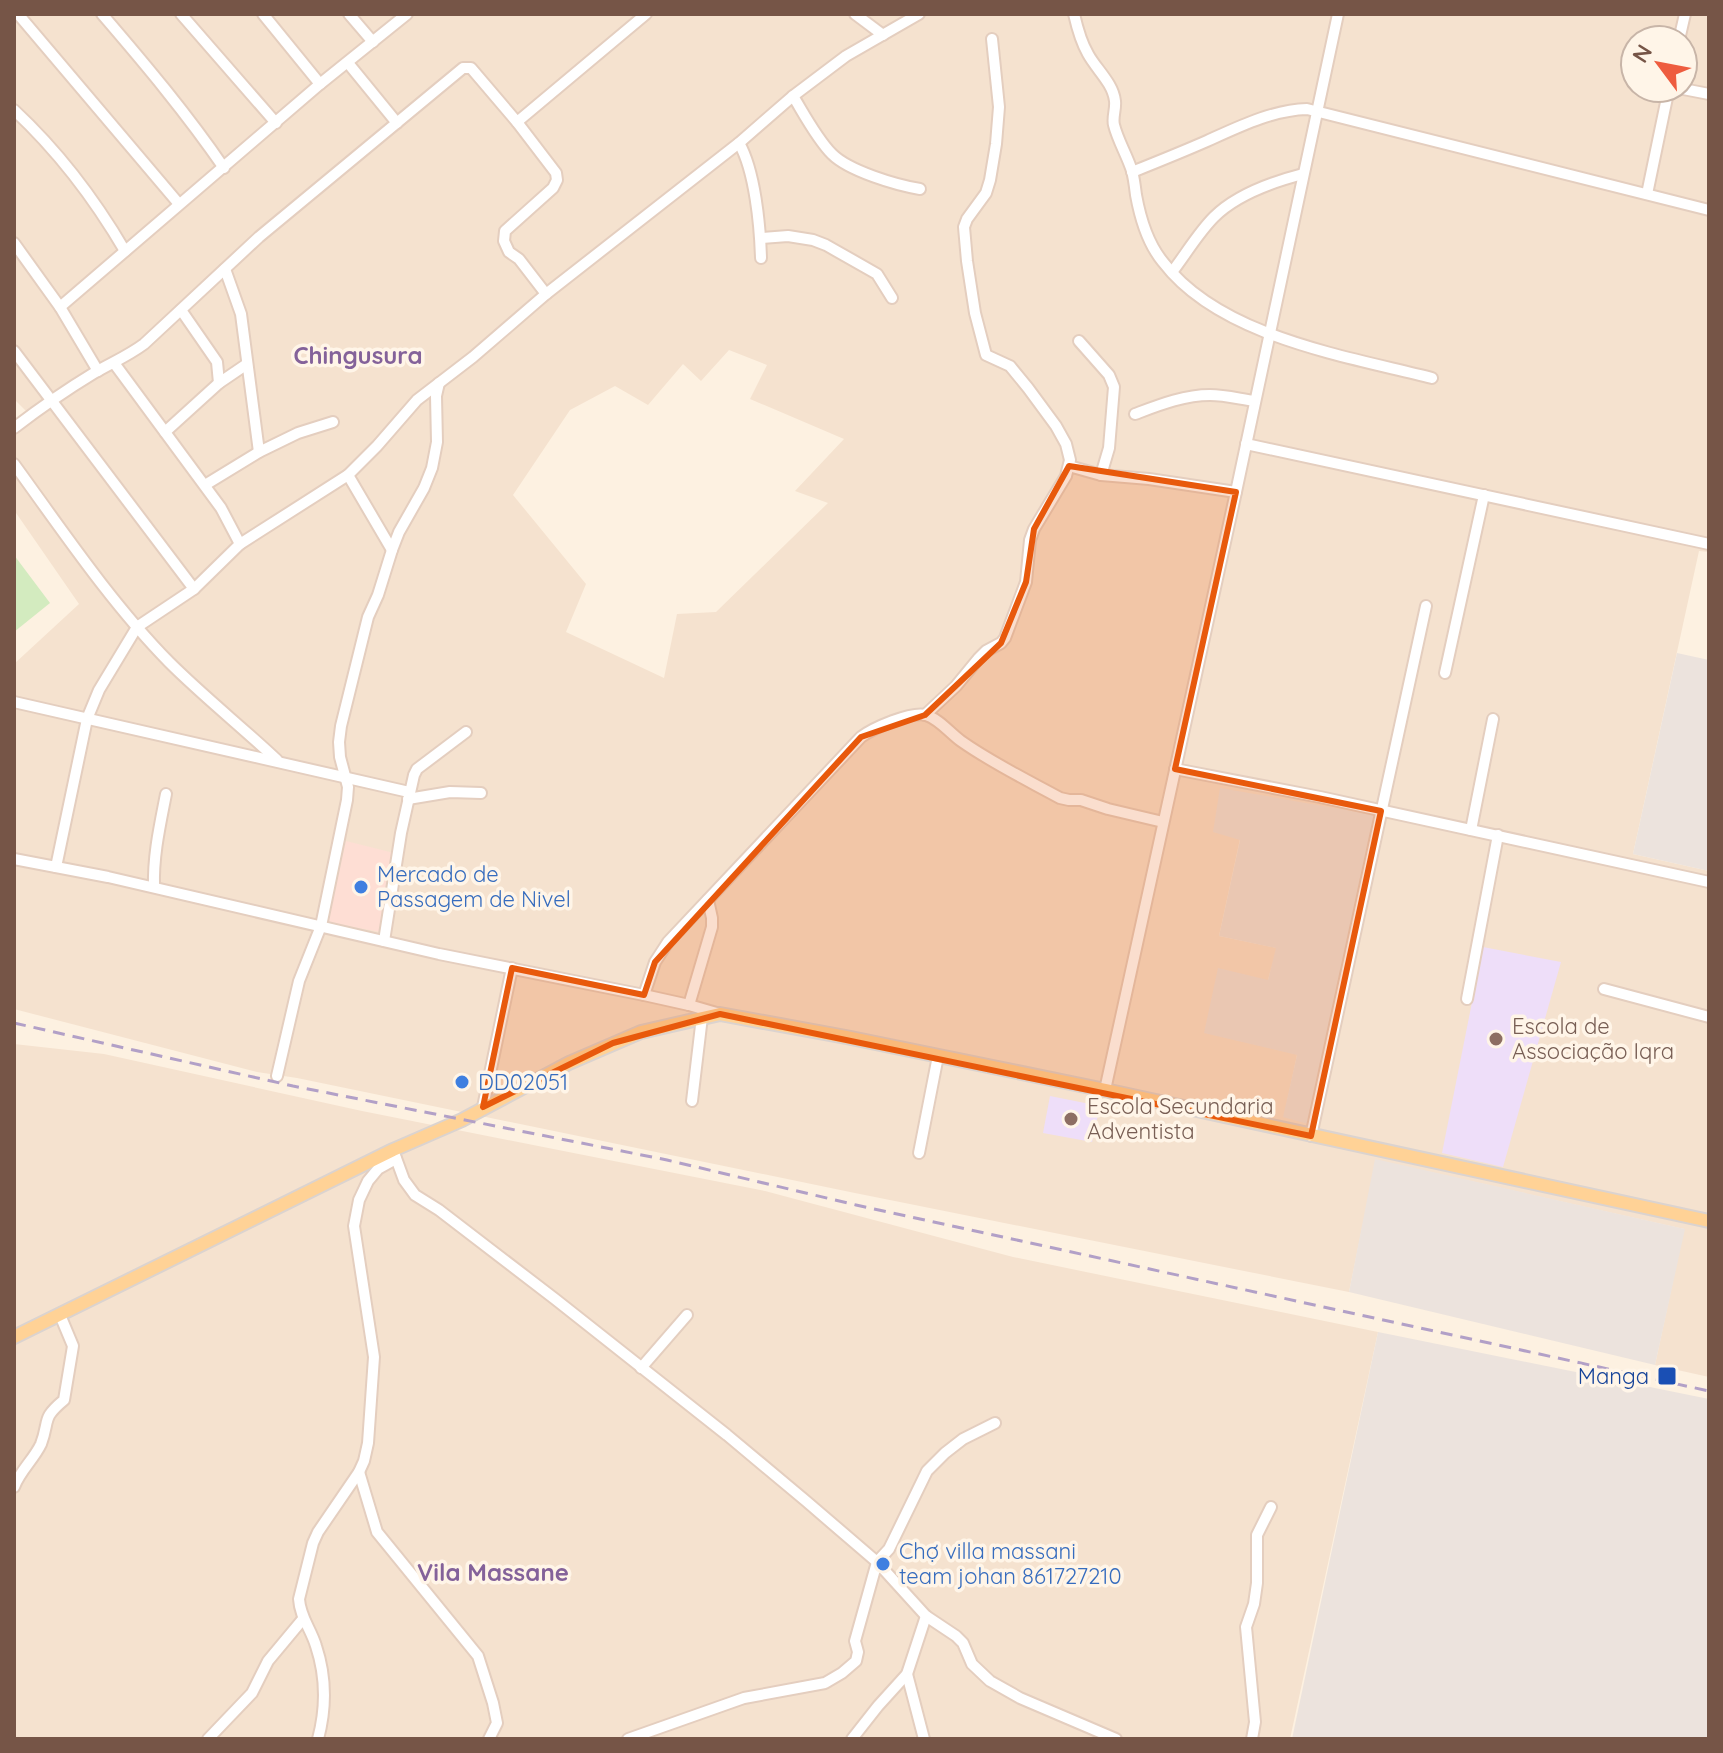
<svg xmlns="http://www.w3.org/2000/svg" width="1723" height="1753" font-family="Quicksand,sans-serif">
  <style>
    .residential { fill: #f5e2cf; fill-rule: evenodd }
    .commercial { fill: #feded4 }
    .industrial { fill: #ece3dd }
    .education { fill: #eedef9 }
    .green { fill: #d3ebbf }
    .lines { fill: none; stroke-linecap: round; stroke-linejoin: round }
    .minor-casing { stroke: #e4cebf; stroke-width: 14 }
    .major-casing { stroke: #dbd3cf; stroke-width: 16 }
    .minor { stroke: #fff; stroke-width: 10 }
    .major { stroke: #ffd296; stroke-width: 12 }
    .rail { stroke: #b2a0c7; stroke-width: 3; stroke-dasharray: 12 8; stroke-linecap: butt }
    .marked { fill: #e8590c; fill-opacity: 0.2; stroke: #e8590c; stroke-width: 6; stroke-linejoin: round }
    .shop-dot { fill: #3f7fe0; stroke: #fff5e8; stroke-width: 3 }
    .education-dot { fill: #8d6e63; stroke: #fff5e8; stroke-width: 3 }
    .transit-dot { fill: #1a4fb4; stroke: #fff5e8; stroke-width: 3 }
    .labels { text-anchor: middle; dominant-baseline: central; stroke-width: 7; stroke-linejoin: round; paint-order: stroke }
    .shop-label { font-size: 22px; fill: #366cbe; stroke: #fff5e8; text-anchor: start }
    .education-label { font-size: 22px; fill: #785e54; stroke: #fff5e8; text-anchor: start }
    .transit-label { font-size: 22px; fill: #164399; stroke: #fff5e8; text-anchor: end }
    .neighbourhood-label { font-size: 24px; font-weight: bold; fill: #84629a; stroke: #fff5e8 }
  </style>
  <rect width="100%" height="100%" fill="#fdf1e1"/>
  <g class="residential">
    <path d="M14 14H1709V552L1699 551 1633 854 1709 871V1377L1655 1365 1684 1229 1376 1160 1349 1292 850 1192 297 1078 257 1072 14 1009V664L79 604 14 510V428L32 417 14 399ZM1635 40H1683V88H1635ZM729 350 767 365 750 399 844 439 795 491 828 503 716 612 677 614 664 678 566 632 586 584 513 495 570 410 615 386 648 405 683 364 701 381ZM1240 839 1342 972 1284 1116 1297 1055 1268 980 1277 948 1219 936Z"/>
    <polygon points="14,1044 104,1054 362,1111 765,1191 1013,1257 1378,1332 1290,1739 14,1739"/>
  </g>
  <polygon class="commercial" points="346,841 394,853 381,932 325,922"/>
  <g class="industrial">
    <polygon points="1677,653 1709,660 1709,871 1633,854"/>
    <polygon points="1220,788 1374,815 1342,972 1308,1124 1283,1117 1297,1055 1204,1033 1218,968 1268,980 1276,948 1219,936 1240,840 1213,832"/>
    <polygon points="1375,1159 1685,1229 1655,1365 1349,1292"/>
    <polygon points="1378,1332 1709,1399 1709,1739 1292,1739"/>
  </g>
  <g class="education">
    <polygon points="1483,947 1561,962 1503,1167 1442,1153"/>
    <polygon points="1050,1096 1100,1106 1092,1142 1043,1133"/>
  </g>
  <polygon class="green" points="14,555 50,603 14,632"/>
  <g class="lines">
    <defs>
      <g id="minor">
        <polyline points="18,14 179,204"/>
        <path d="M102 14C145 64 187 114 224 168"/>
        <polyline points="181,14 276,123"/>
        <polyline points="263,14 320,84"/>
        <polyline points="349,14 373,42"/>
        <polyline points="855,14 883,35"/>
        <path d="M1074 14C1077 27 1081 42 1088 54 1096 69 1113 83 1115 101 1116 110 1112 117 1114 125 1118 141 1127 155 1132 171 1134 178 1135 187 1136 195 1140 217 1148 244 1163 262 1220 337 1346 356 1432 378"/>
        <polyline points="1679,40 1685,14"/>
        <polyline points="348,63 397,123"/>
        <polyline points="1678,88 1709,94"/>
        <path d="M793 96C804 114 817 139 832 154 849 171 896 185 920 189"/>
        <path d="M14 110C58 151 94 198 125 251"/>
        <path d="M739 143C755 171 760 225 761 258"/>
        <path d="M1132 172C1157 162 1182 152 1207 141 1238 127 1272 110 1307 109L1709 210"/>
        <polyline points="1647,194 1669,88"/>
        <polyline points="761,238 788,236 813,240 826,245 877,274 892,298"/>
        <polyline points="14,243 60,307 98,371"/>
        <polyline points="225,269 241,314 259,452"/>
        <path d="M1172 272C1186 254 1198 233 1214 217 1237 194 1272 182 1303 174"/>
        <polyline points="546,294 519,259 509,252 504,241 505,231 553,188 557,180 556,173 517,122 646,14"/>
        <polyline points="60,307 320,84 407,14"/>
        <polyline points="181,310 217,362 219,383"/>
        <polyline points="1079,341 1109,375 1114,387 1109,448 1101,475"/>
        <polyline points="14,351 194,589 137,627 99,690 87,719 56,867"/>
        <polyline points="114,363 221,508 240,544 194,589"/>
        <path d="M1135 414C1159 405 1184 395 1210 395 1225 395 1240 399 1255 401"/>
        <path d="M14 428C40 408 66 390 94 373 111 363 128 356 144 344L259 237 463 68H471L517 122"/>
        <polyline points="165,432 219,383 247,364"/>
        <polyline points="1246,444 1709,544"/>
        <path d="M14 464C62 530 111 603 169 662 203 696 242 727 277 760"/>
        <polyline points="1069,466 1101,475 1149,479 1236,492"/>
        <polyline points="348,475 392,550"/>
        <polyline points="205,485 259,452 298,433 333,422"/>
        <polyline points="240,544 348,475 377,446 417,400 473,357 546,294 739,143 793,96 846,56 919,14"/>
        <polyline points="1445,673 1484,495"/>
        <polyline points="14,702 409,792"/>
        <polyline points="925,715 956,686 979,658 986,651 1001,643 1005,638 1026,582 1030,540 1034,529 1066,476 1070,460 1066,444 1056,426 1028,388 1010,366 986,355 975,313 967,261 964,227 967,219 986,193 990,180 996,144 999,107 992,39"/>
        <polyline points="1175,769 1320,797 1709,882"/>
        <polyline points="408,799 450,792 481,793"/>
        <polyline points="1471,830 1493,719"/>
        <polyline points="14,859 108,877 439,954 644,995 689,1005 720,1014"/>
        <path d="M154 887C153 855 160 825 166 794"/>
        <polyline points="384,941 401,833 414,775 417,769 466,732"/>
        <polyline points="1604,989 1709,1017"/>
        <path d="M644 995 655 962 668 942 861 737C873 728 911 711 926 715 939 719 950 733 961 741 992 763 1027 780 1060 798L1069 800H1081L1108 809 1163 822"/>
        <polyline points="1467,999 1498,835"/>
        <polyline points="689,1005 712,927 712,918 708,900"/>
        <polyline points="277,1076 299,981 321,926 347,800 348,787 340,757 339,742 341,726 368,617 378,595 392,550 399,532 424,488 432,468 437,442 436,396 439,383"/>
        <polyline points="1105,1090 1236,492 1338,14"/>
        <polyline points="692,1101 702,1017"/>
        <polyline points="483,1107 512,968"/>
        <polyline points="1311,1136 1426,606"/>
        <polyline points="393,1150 404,1180 415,1195 439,1210 555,1299 727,1435 806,1501 877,1562 926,1616 956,1636 963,1643 972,1664 990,1681 1020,1698 1116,1739"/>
        <polyline points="919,1153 938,1056"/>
        <polyline points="641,1368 687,1315"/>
        <polyline points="359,1472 377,1532 478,1656 493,1703 497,1723 489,1739"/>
        <path d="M14 1487C20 1471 34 1459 41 1444 50 1420 41 1419 64 1400L73 1346 60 1315"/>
        <polyline points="907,1674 924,1739"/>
        <polyline points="208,1739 252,1693 268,1661 303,1619"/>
        <path d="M318 1739C326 1709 326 1676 316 1646 311 1629 300 1617 299 1599L313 1543 318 1532 359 1472 364 1461 368 1443 374 1357 354 1226 359 1200 368 1181 378 1169 396 1159"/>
        <polyline points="628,1739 744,1698 825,1683 842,1673 856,1661 858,1652 855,1641 877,1562 889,1549 927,1471 945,1453 963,1439 995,1423"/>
        <polyline points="852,1739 878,1706 907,1674 926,1616"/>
        <polyline points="1252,1739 1255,1722 1246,1627 1254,1604 1257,1583 1257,1535 1271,1507"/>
      </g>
      <polyline id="major" points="14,1337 393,1150 462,1120 569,1063 641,1032 720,1014 846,1037 1105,1090 1709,1221"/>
    </defs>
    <use href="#minor" class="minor-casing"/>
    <use href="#major" class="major-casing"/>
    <use href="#minor" class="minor"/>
    <use href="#major" class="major"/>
    <polyline class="rail" points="14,1023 293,1086 667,1160 856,1205 1709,1391"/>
  </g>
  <path class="marked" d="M1069 466 1236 492 1175 769 1381 811 1311 1136 720 1014 613 1043 483 1107 512 968 644 995 655 962 861 737 925 715 1001 643 1026 582 1034 529Z"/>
  <g class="shop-dot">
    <circle cx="361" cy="887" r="8"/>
    <circle cx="462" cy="1082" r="8"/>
    <circle cx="883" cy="1564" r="8"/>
  </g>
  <g class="education-dot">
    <circle cx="1496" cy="1039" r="8"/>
    <circle cx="1071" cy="1119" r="8"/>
  </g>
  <rect class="transit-dot" x="1657" y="1366" width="20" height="20" rx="4"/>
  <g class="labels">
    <g class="shop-label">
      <text x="377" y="874">Mercado de<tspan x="377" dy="25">Passagem de Nivel</tspan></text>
      <text x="478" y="1082">DD02051</text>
      <text x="899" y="1551">Chợ villa massani<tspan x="899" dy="25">team johan 861727210</tspan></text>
    </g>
    <g class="education-label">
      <text x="1512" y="1026">Escola de<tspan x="1512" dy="25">Associação Iqra</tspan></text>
      <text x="1087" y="1106">Escola Secundaria<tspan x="1087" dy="25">Adventista</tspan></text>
    </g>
    <g class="transit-label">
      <text x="1649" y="1376">Manga</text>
    </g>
    <g class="neighbourhood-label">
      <text x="358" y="355">Chingusura</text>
      <text x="493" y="1572">Vila Massane</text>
    </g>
  </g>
  <rect width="1723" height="1753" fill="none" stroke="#765547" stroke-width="32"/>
  <g transform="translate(1659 64) rotate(302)"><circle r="38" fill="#fff5e8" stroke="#c8b5a8" stroke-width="2"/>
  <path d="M0-6L14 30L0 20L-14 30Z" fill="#ee5c3f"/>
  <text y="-12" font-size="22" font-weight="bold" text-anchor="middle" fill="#765547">N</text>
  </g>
</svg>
